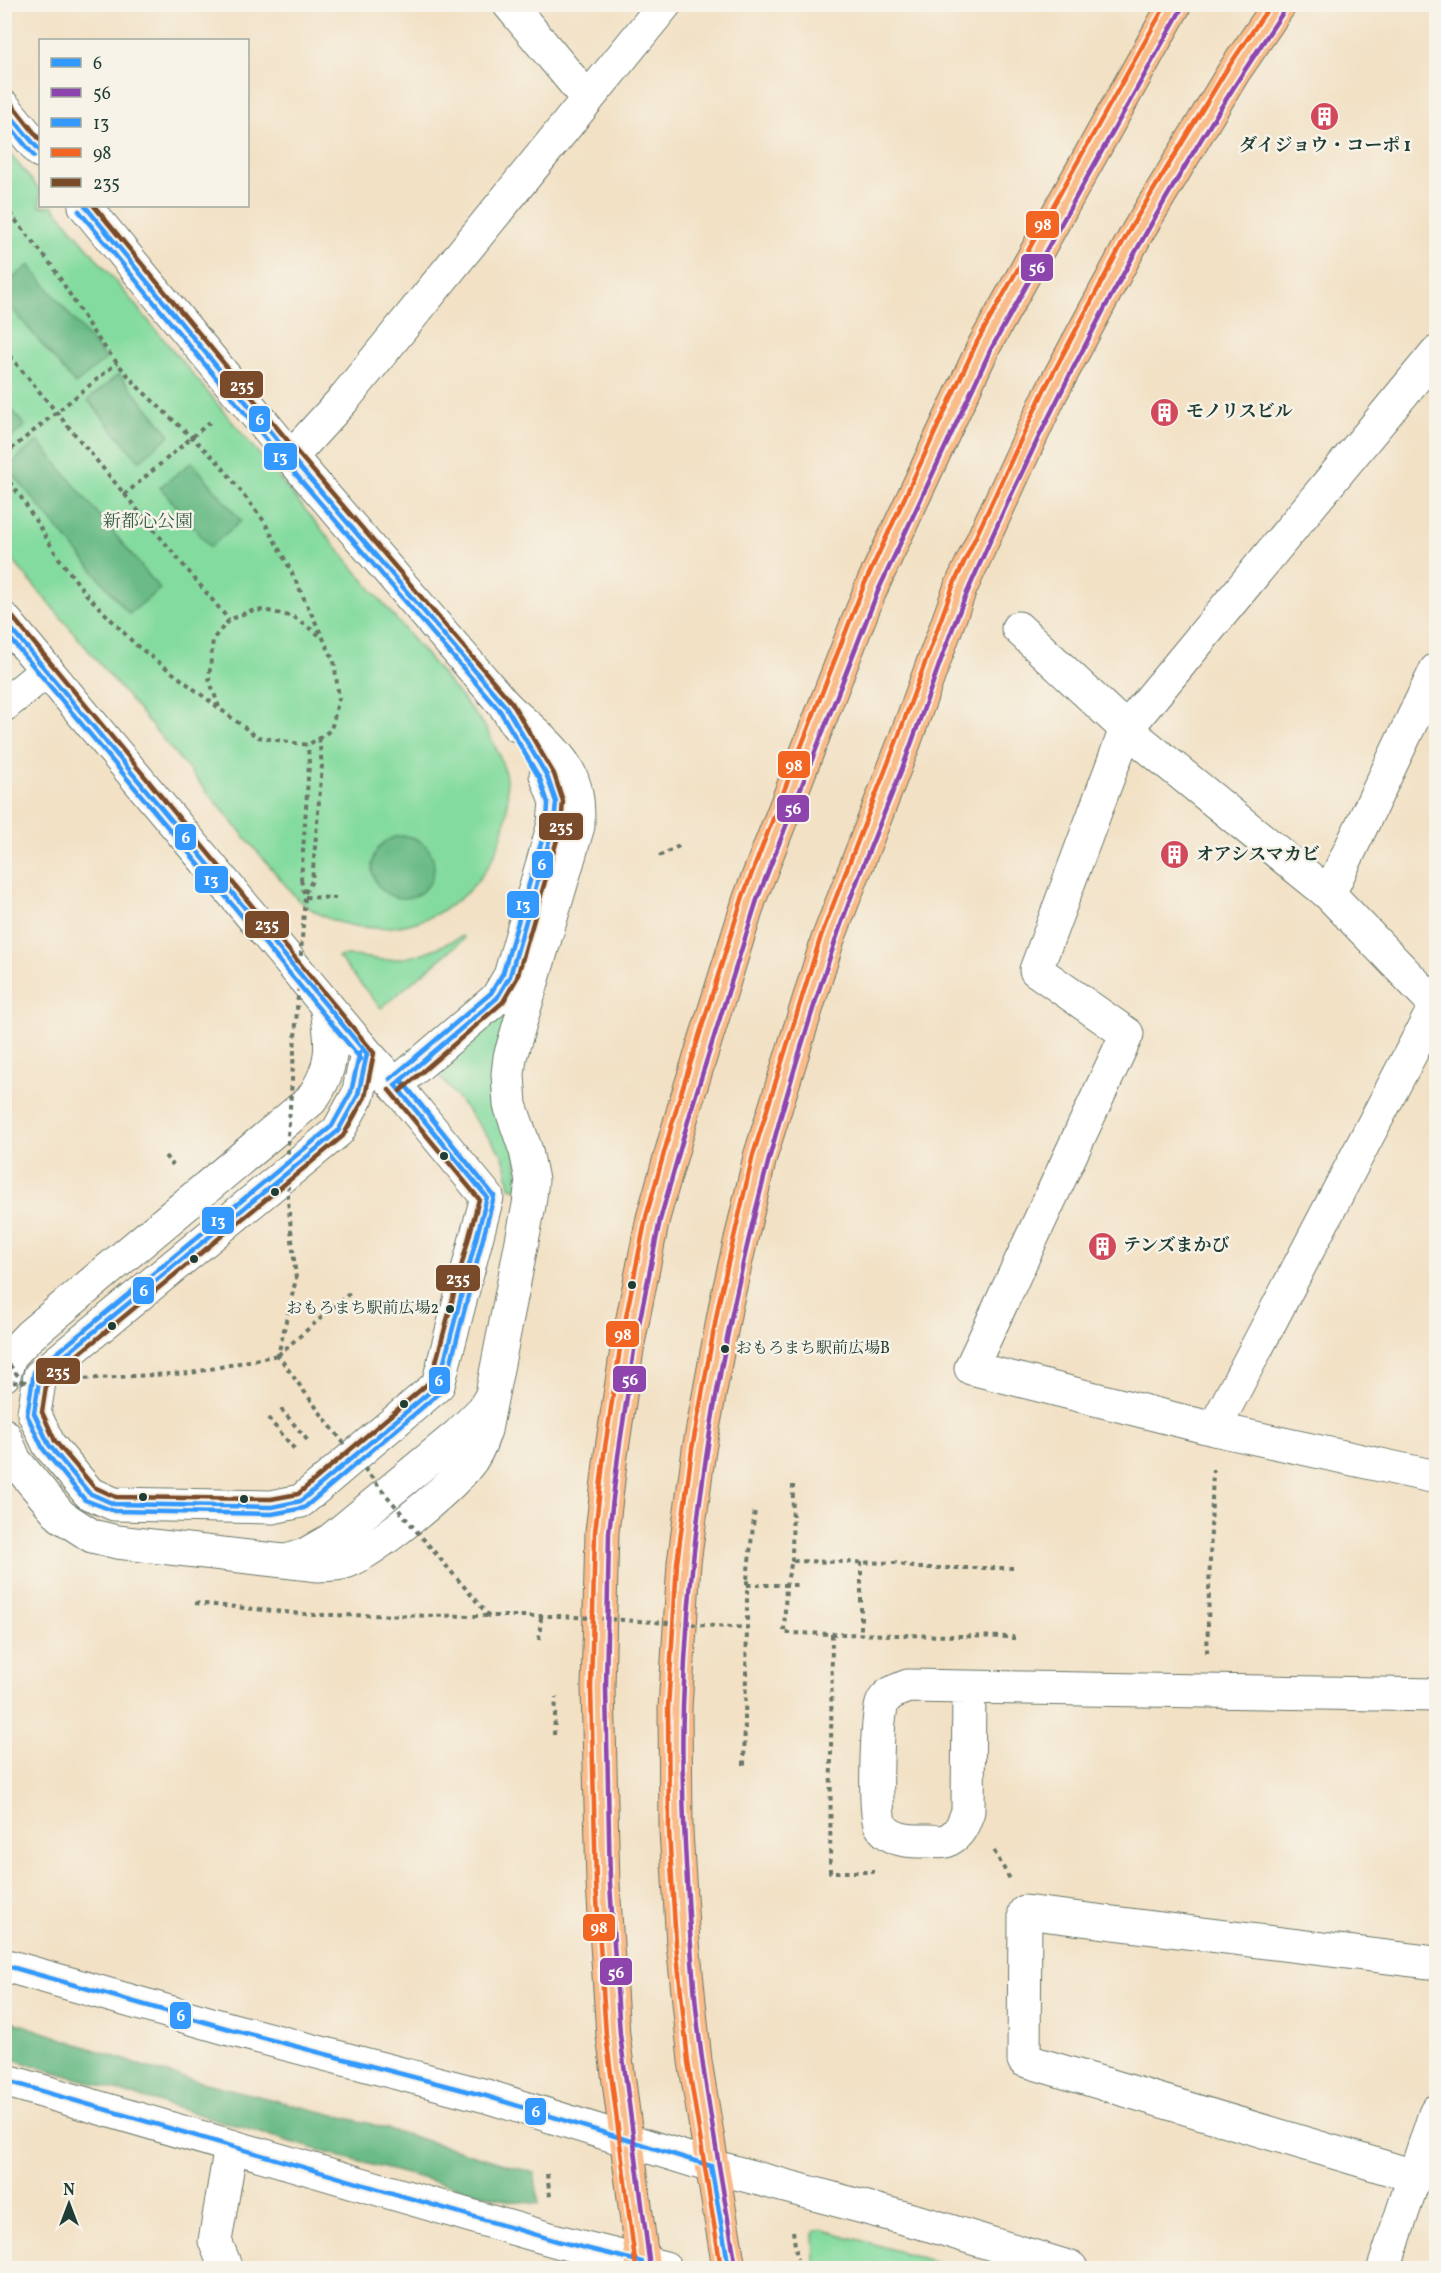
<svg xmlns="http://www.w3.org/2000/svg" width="1441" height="2273" font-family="Vollkorn,'Noto Serif JP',serif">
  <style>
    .green { fill: #84db9f; stroke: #528c6a; stroke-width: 1.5 }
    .forest { fill: #6bbb86; stroke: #457c5d; stroke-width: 1.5 }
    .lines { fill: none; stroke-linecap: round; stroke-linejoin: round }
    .minor-casing { stroke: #697667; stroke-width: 35 }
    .highway-casing { stroke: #697667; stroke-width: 35 }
    .path { stroke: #697667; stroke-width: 4; stroke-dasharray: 4.5 4.5; stroke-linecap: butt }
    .minor { stroke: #fff; stroke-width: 33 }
    .highway { stroke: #f9bc8a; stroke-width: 33 }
    .path-bridge { stroke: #697667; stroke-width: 4; stroke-dasharray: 4.5 4.5; stroke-linecap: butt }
    .bus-1-casing { stroke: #f7f3e8; stroke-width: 9 }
    .bus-2-casing { stroke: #f7f3e8; stroke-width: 9 }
    .bus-3-casing { stroke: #f7f3e8; stroke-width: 9 }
    .bus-4-casing { stroke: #f7f3e8; stroke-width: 9 }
    .bus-5-casing { stroke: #f7f3e8; stroke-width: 9 }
    .bus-1 { stroke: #39f; stroke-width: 4.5 }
    .bus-2 { stroke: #8e44ad; stroke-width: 4.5 }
    .bus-3 { stroke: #39f; stroke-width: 4.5 }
    .bus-4 { stroke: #f26522; stroke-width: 4.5 }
    .bus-5 { stroke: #7a4b2a; stroke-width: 4.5 }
    .bus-dot { fill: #1f3d34; stroke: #f7f3e8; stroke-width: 2 }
    .labels { text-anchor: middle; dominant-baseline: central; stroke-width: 5; stroke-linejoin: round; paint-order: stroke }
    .bus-label { font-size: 16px; fill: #1f3d34; stroke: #f7f3e8; text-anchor: end }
    .poi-label { font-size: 18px; font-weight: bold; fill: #1f3d34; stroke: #f7f3e8; text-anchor: start }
    .park-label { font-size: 18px; fill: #335d49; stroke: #f7f3e8 }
    .line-badge { stroke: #f7f3e8; stroke-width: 2 }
    .badge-label { font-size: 16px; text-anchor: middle; font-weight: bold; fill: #fff }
  </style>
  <rect width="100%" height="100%" fill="#f7f3e8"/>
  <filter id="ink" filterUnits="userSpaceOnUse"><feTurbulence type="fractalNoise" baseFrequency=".0167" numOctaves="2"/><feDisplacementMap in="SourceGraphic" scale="12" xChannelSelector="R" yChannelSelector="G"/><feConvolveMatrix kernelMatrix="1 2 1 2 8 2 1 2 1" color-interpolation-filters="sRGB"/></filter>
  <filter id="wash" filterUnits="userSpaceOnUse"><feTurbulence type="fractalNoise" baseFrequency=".008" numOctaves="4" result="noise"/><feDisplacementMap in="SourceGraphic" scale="24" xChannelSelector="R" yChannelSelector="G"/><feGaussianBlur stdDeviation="1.35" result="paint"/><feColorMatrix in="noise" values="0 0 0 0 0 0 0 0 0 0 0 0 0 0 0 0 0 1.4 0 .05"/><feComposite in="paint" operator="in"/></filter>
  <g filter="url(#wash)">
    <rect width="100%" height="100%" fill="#f2e1c5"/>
    <g class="green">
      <path d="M4 147 40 190V206H53L484 725C494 744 505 763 507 785 515 879 428 949 338 922 323 918 311 909 298 900L5 551Z"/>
      <path d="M463 936 464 939 381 1008 338 957C352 953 371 960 386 960 414 959 438 948 463 936Z"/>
      <polygon points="506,1015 519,1189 510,1187 506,1166 502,1154 439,1075 439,1069 501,1016"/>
      <polygon points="821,2229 957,2268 823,2268 815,2265 814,2232"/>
    </g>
    <g class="forest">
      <polygon points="29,265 106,359 75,384 5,300 5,285"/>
      <polygon points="119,374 170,435 139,461 88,400"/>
      <polygon points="5,401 25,426 5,443 4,443"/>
      <polygon points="38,441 160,589 129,614 7,467"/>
      <polygon points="192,462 241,521 210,547 160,487"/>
      <circle cx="403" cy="867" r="31"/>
      <polygon points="5,2019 157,2071 371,2124 534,2173 539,2204 506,2200 342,2157 5,2057"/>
    </g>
  </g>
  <g filter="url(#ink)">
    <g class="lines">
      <defs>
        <g id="minor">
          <polyline points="509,4 587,98"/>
          <polyline points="4,107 40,151"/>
          <polyline points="85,206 291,457 506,707 517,725"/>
          <polyline points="1436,353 1126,729 1036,970 1127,1034 971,1368 1214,1429 1436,1477"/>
          <polyline points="291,457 343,400 665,4"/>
          <polyline points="4,619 367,1054 395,1085 487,1197 438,1385 301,1501 272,1507 114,1504 89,1493 49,1445 34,1413 40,1376 338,1131 358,1095 367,1054"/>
          <polyline points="1018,628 1126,729 1329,894 1436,1005 1214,1429"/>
          <polyline points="4,705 47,670"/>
          <polyline points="1329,894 1436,670"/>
          <polyline points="395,1085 497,998 510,976 554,824 556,802 546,775"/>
          <path d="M4 1375 10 1356 29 1336 311 1100C335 1067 333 1043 326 1005"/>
          <path d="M4 1435 15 1461 61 1516 92 1536 117 1542 319 1565C326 1564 335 1565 342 1563 369 1557 447 1490 466 1467 476 1456 481 1443 485 1430L529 1205 532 1180 526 1151 510 1105 508 1074 510 1057 578 826C578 809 578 791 570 775 559 750 525 725 506 707"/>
          <polyline points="290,1560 305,1555 331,1540 458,1435 484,1409 489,1400"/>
          <path d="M969 1688 968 1811C964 1823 960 1834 948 1840 943 1843 935 1841 929 1841 912 1841 890 1842 880 1824 874 1811 877 1719 882 1704 886 1693 898 1690 908 1686L1436 1695"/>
          <polyline points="4,1965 233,2030 486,2096 711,2166 930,2225 1071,2268"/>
          <polyline points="4,2080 557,2241 665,2268"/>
          <polyline points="1414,2176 1024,2060 1025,1912 1436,1963"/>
          <polyline points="226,2268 215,2241 231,2146"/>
          <polyline points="1384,2268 1436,2111"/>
        </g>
        <g id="highway">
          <polyline points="643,2268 613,2035 603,1884 598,1688 602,1532 611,1455 628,1343 653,1218 685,1105 750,898 871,588 984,346 1175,4"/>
          <polyline points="729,2268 695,2061 683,1943 676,1831 675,1708 684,1563 699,1450 726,1304 760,1157 828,939 904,743 960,589 1051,393 1138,231 1233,73 1280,4"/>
        </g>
      </defs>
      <use href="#minor" class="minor-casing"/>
      <use href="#highway" class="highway-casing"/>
      <g class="path">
        <polyline points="4,206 53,267 93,332 117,363 139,388 219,463 264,521 290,569 334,661 339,698 331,730 308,745 257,737 136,645 86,594 58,557 19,494 4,475"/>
        <polyline points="4,349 229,620"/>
        <polyline points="4,455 117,363"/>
        <polyline points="124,495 211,421"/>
        <polyline points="219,707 209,679 213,639 229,620 250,611 264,610 294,617 319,635"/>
        <polyline points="659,856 681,845"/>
        <polyline points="301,880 309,764 308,745"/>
        <polyline points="305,893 312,881 322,766 319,737"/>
        <polyline points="305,897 336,898"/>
        <polyline points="165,1156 173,1165"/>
        <polyline points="278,1355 351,1292"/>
        <polyline points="281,1409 309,1442"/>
        <polyline points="268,1418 297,1452"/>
        <polyline points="792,1561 793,1485"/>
        <polyline points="861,1562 861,1634"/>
        <polyline points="1013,1568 917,1568 896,1563 792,1561 786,1585 784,1633 1013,1637 1013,1644"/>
        <polyline points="747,1579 755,1509"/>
        <polyline points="747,1585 797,1585"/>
        <polyline points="195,1603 314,1615 489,1616"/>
        <polyline points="832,1634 830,1872 874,1872"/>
        <polyline points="539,1640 541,1617"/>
        <polyline points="1207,1653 1213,1469"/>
        <polyline points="554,1735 556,1697"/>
        <polyline points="744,1765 747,1628"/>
        <polyline points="994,1851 1010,1879"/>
        <polyline points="547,2174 550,2197"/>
        <polyline points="793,2231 797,2259"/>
      </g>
      <use href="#minor" class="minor"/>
      <use href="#highway" class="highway"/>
      <g class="path-bridge">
        <path d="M301 880 305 897 288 1136V1200L296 1279 278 1355C342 1447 417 1531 489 1616H560L747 1628V1579"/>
        <polyline points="4,1358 23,1382"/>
        <polyline points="4,1383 191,1373 278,1355"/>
      </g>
      <defs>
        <g id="bus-1">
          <polyline points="4,108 40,151"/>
          <polyline points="85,206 291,457 506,707 547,776 556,802 554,824 510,976 497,998 395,1085"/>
          <polyline points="4,620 367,1054"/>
          <polyline points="367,1054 358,1095 338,1131 40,1376 34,1413 49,1445 89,1493 114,1504 272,1507 301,1501 438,1385 487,1197 395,1085"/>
          <polyline points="4,1965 233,2030 486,2096 711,2166"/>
          <polyline points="4,2080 557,2241 642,2262"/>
          <polyline points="711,2166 729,2268"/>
        </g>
        <g id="bus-2">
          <polyline points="650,2267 620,2034 610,1884 606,1688 609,1533 618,1456 635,1344 660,1220 692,1107 757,900 878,591 991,349 1182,8"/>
          <path d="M736 2267C725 2200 713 2133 703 2066 695 2010 691 1954 688 1898 684 1835 681 1770 683 1707 691 1447 751 1190 834 945 854 884 880 825 903 766 926 706 944 644 970 586 1058 385 1162 190 1286 8"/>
        </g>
        <g id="bus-3">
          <polyline points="4,119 34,156"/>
          <polyline points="79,211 285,462 500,711 540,779 548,803 547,823 503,973 491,993 390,1079"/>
          <polyline points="4,631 361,1059"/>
          <polyline points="360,1052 351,1092 332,1126 34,1372 27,1415 43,1449 85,1500 114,1511 272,1514 304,1508 444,1389 494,1196 401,1080"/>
        </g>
        <g id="bus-4">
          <polyline points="636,2268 606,2035 596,1884 591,1688 595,1532 604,1454 621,1342 646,1217 678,1103 743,896 864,585 977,342 1166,4"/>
          <polyline points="721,2268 688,2062 676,1944 669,1831 668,1708 677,1563 692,1449 719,1302 753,1155 821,936 897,740 953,586 1044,390 1131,227 1227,69 1271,4"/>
        </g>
        <g id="bus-5">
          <polyline points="10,102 40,140"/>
          <polyline points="94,206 297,452 512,703 554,774 563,801 561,826 517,978 503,1002 400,1091"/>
          <polyline points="10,614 374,1053 365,1097 343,1136 47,1380 42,1412 55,1441 94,1487 116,1497 271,1499 298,1494 431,1381 479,1199 389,1090"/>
        </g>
      </defs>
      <use href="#bus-1" class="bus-1-casing"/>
      <use href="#bus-2" class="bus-2-casing"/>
      <use href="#bus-3" class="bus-3-casing"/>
      <use href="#bus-4" class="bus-4-casing"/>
      <use href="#bus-5" class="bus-5-casing"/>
      <use href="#bus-1" class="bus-1"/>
      <use href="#bus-2" class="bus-2"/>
      <use href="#bus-3" class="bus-3"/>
      <use href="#bus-4" class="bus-4"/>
      <use href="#bus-5" class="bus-5"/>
    </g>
  </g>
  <defs>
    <symbol id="building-disc" viewBox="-11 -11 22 22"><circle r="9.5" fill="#d1495b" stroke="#f7f3e8"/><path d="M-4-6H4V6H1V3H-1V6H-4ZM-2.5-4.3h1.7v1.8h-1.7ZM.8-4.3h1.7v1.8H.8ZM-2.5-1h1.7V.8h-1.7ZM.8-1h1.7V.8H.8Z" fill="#fff"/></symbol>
  </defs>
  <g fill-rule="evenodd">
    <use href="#building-disc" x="1308" y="100" width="33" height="33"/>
    <use href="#building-disc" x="1148" y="396" width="33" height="33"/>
    <use href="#building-disc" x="1158" y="838" width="33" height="33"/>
    <use href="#building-disc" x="1086" y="1230" width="33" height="33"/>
  </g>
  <g class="bus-dot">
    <circle cx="444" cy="1156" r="5"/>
    <circle cx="275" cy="1192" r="5"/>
    <circle cx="194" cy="1259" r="5"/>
    <circle cx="632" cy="1285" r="5"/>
    <circle cx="450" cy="1309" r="5"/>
    <circle cx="112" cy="1326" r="5"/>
    <circle cx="725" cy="1349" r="5"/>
    <circle cx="404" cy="1404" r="5"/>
    <circle cx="143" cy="1497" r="5"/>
    <circle cx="244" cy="1499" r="5"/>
  </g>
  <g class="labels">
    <g class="bus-label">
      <text x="439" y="1309">おもろまち駅前広場2</text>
      <text x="736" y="1349" text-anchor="start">おもろまち駅前広場B</text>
    </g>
    <g class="poi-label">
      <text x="1325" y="146" text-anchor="middle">ダイジョウ・コーポ 1</text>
      <text x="1186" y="412">モノリスビル</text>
      <text x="1196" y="855">オアシスマカビ</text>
      <text x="1123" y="1246">テンズまかび</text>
    </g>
    <g class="park-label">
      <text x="148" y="522">新都心公園</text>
    </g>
  </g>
  <g class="line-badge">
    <rect x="1025" y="210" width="35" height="29" rx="6" fill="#f26522"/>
    <rect x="1020" y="253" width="34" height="29" rx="6" fill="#8e44ad"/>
    <rect x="219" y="370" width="45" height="29" rx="6" fill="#7a4b2a"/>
    <rect x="248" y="405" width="23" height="28" rx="6" fill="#39f"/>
    <rect x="263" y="442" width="35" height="29" rx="6" fill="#39f"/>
    <rect x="777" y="750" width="34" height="29" rx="6" fill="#f26522"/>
    <rect x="776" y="794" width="34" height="29" rx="6" fill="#8e44ad"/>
    <rect x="538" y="812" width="46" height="29" rx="6" fill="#7a4b2a"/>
    <rect x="174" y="823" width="23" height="28" rx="6" fill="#39f"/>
    <rect x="531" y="850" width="23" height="29" rx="6" fill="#39f"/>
    <rect x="194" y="865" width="35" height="29" rx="6" fill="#39f"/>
    <rect x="506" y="890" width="34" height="29" rx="6" fill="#39f"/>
    <rect x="244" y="910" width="46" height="29" rx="6" fill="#7a4b2a"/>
    <rect x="201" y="1206" width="34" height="29" rx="6" fill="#39f"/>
    <rect x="435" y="1264" width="46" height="28" rx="6" fill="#7a4b2a"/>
    <rect x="132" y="1276" width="23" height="29" rx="6" fill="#39f"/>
    <rect x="605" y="1320" width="35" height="28" rx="6" fill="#f26522"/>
    <rect x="35" y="1357" width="46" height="28" rx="6" fill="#7a4b2a"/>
    <rect x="612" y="1365" width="35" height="28" rx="6" fill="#8e44ad"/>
    <rect x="428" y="1366" width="23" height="29" rx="6" fill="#39f"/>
    <rect x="582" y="1913" width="34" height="29" rx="6" fill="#f26522"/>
    <rect x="599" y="1957" width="34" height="29" rx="6" fill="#8e44ad"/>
    <rect x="169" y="2001" width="23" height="29" rx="6" fill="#39f"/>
    <rect x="524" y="2097" width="23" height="29" rx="6" fill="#39f"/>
  </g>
  <g class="badge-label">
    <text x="1043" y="230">98</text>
    <text x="1037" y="273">56</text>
    <text x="242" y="391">235</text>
    <text x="260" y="425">6</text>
    <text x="280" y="462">13</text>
    <text x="794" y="771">98</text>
    <text x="793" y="814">56</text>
    <text x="561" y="832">235</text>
    <text x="186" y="843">6</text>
    <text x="542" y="870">6</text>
    <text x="211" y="885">13</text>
    <text x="523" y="910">13</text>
    <text x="267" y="930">235</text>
    <text x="218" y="1226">13</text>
    <text x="458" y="1284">235</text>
    <text x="144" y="1296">6</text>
    <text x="623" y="1340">98</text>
    <text x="58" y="1377">235</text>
    <text x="630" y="1385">56</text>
    <text x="439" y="1386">6</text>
    <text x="599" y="1933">98</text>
    <text x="616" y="1978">56</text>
    <text x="181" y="2021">6</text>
    <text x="536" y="2117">6</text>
  </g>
  <rect width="1441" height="2273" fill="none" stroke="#f7f3e8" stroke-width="24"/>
  <rect x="39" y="39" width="210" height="168" fill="#f7f3e8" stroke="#a1aaa0" stroke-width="1.5"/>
  <rect x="51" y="58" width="30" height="9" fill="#3399ff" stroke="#a1aaa0" stroke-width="1.5"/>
  <text x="93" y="69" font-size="18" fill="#1f3d34">6</text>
  <rect x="51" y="88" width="30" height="9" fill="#8e44ad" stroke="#a1aaa0" stroke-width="1.5"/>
  <text x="93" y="99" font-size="18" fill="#1f3d34">56</text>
  <rect x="51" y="118" width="30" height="9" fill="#3399ff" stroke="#a1aaa0" stroke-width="1.5"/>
  <text x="93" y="129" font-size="18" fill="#1f3d34">13</text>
  <rect x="51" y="148" width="30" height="9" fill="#f26522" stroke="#a1aaa0" stroke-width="1.5"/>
  <text x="93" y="159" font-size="18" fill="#1f3d34">98</text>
  <rect x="51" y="178" width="30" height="9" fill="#7a4b2a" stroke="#a1aaa0" stroke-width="1.5"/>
  <text x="93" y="189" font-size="18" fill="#1f3d34">235</text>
  <g transform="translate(69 2204)" stroke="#f7f3e8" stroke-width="4.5" paint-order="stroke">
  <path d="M0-4.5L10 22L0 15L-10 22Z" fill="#1f3d34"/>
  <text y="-9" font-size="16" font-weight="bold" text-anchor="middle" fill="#1f3d34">N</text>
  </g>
</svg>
